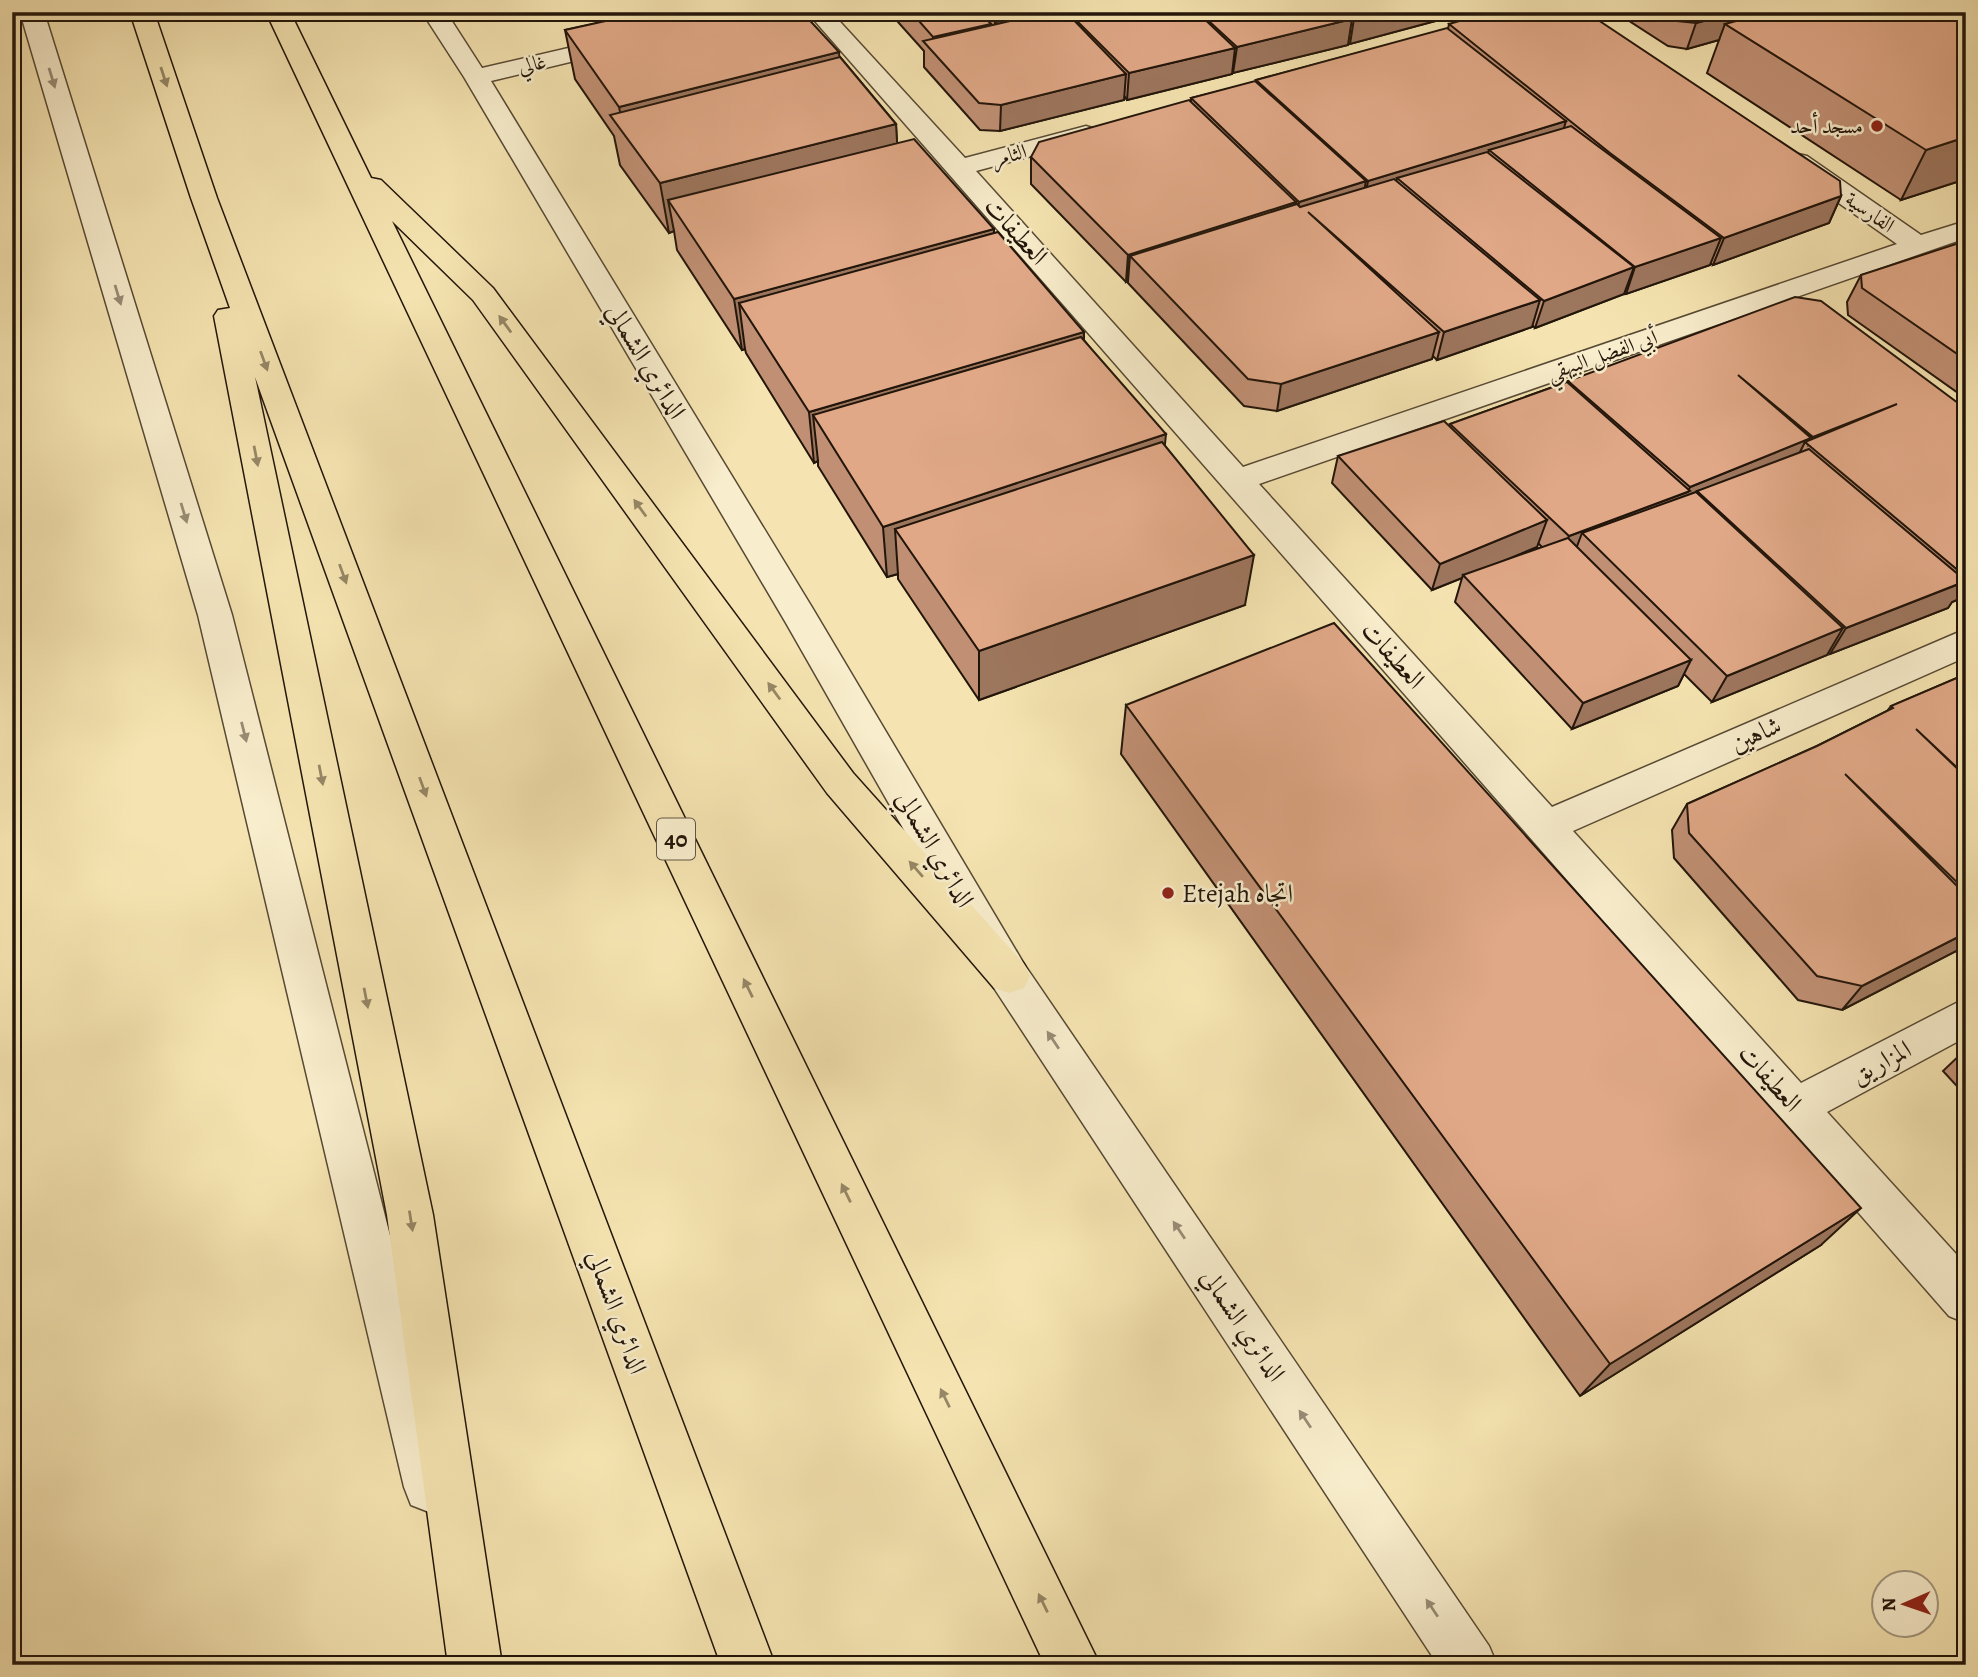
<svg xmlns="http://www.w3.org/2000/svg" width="1978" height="1677" font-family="Alegreya,Amiri,serif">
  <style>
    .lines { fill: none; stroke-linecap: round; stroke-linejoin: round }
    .minor-casing { stroke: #574934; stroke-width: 3 }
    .highway-casing { stroke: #22150a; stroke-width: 3 }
    .minor { fill: #f8edcc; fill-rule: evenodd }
    .highway { fill: #f5e4b1; fill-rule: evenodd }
    .wall { fill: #c19074; stroke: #22150a; stroke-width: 2; fill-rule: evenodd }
    .shaded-wall { fill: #9d765e; stroke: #22150a; stroke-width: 2 }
    .building { fill: #e0a887; stroke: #22150a; stroke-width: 2 }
    .oneway { fill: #968766 }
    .oneway2 { fill: #988c75 }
    .poi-dot { fill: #8f2418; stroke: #f8edcc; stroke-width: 2.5 }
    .labels { text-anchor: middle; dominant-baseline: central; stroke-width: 5; stroke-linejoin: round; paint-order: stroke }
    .far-street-label { font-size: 21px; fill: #22150a; stroke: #f8edcc }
    .far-poi-label { font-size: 21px; fill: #22150a; stroke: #f8edcc; text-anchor: end }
    .shield { fill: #f8edcc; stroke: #625644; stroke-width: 2 }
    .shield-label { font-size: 24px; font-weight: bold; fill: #22150a }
    .street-label { font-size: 26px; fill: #22150a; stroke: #f8edcc }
    .poi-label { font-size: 26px; fill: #22150a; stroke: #f8edcc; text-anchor: start }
  </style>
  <rect width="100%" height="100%" fill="#f5e4b1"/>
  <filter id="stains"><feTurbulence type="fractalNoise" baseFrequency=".00286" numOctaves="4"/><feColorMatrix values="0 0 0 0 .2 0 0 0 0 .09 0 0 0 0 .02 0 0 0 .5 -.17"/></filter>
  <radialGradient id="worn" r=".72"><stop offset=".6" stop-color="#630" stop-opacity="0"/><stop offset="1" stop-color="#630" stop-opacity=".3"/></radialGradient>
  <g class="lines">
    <defs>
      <g id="minor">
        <polygon points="20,12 44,12 232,615 454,1487 447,1505 429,1512 411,1505 404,1487 198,615"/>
        <polygon points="422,12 446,12 482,68 620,36 628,38 632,43 628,48 491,81 813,609 1024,964 1489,1646 1497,1665 1438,1665 994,988 786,623 464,77"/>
        <polygon points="807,12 831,12 965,158 1086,126 1095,129 1099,134 1095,139 976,171 1243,467 1897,244 1789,168 1785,162 1789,156 1798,154 1807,156 1921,235 1966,221 1966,238 1259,484 1552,807 1966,629 1966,657 1573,831 1801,1083 1966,998 1966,1037 1827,1112 1966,1265 1966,1323 1949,1316"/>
      </g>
      <g id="highway">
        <polygon points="130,12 154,12 217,198 775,1665 721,1665 255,377 433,1215 502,1665 448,1665 387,1215 214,316 218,310 230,308 191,198"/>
        <polygon points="266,12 290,12 371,178 381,180 493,288 853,773 1024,964 1030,976 1024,988 1009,993 994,988 827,793 473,300 392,221 1100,1665 1045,1665"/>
      </g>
    </defs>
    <use href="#minor" class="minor-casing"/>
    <use href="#highway" class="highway-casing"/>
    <use href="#minor" class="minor"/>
    <use href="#highway" class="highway"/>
  </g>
  <g class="wall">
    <polygon points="597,12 617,12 608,21 840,57 896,124 897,143 994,234 1084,332 1084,340 1165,446 1245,605 979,700 898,579 898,574 887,577 818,466 818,461 814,463 746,353 745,349 742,350 677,250 674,231 669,233 620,165 614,136 575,79 565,30 603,22"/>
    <polygon points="889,12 1469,12 1350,44 1348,43 1348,45 1233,73 1232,72 1232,74 1127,100 1125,97 1124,100 1000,131 980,130 924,67 924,51"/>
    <polygon points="1621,12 1966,12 1966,179 1901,200 1707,73 1719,40 1687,49 1668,46 1620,15"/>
    <polygon points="1449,24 1841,196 1829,223 1713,265 1710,263 1710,265 1626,294 1624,293 1624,294 1535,328 1532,325 1532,327 1437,360 1433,356 1432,359 1277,411 1244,406 1128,283 1128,281 1126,282 1031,184 1031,157 1191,101 1191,98 1256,82 1256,80 1448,29"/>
    <polygon points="1966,245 1966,393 1961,395 1848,315 1847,302 1861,275"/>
    <path d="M1568 381 1966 409V596L1952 602 1948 608 1830 654 1828 653 1827 655 1712 702 1684 674 1678 686 1572 729 1455 602 1462 578 1432 590 1332 483 1338 456 1449 426 1450 424 1567 382ZM1538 543 1542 547 1501 562 1537 547Z"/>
    <polygon points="1966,674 1966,946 1842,1010 1798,1000 1674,858 1672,830 1687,804 1817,746 1887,711 1891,706"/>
    <polygon points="1126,705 1821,1245 1580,1396 1121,754"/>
    <polygon points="1966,1049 1966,1096 1943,1071"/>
  </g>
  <g class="shaded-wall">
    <polygon points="602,12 617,12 605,24"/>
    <polygon points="1039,12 1051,12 995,48 995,22"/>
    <polygon points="1355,12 1469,12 1350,44"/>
    <polygon points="1738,12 1818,12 1725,24 1719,40 1687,49 1696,23"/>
    <polygon points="1352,19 1348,45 1233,73 1237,47"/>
    <polygon points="991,24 991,50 934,52 933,37"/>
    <polygon points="1235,48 1232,74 1127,100 1129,73"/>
    <polygon points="839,52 843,101 625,135 619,107"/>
    <polygon points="1126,74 1124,100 1000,131 1001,105"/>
    <polygon points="1566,121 1558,148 1489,150 1483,171 1397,178 1392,199 1363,208 1368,181"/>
    <polygon points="896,124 899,174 668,200 674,231 669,233 660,183"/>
    <polygon points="1966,137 1966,179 1901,200 1926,150"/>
    <polygon points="1366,181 1361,208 1295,229 1299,202"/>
    <polygon points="1841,196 1829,223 1713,265 1724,238"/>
    <polygon points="1296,202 1292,228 1130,256 1128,281 1126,282 1128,255"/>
    <polygon points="994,229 994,280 739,303 745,349 742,350 734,299"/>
    <polygon points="1721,238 1710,265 1626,294 1635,267"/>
    <polygon points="1634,267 1624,294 1535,328 1544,301"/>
    <polygon points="1540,300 1532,327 1437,360 1444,332"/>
    <polygon points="1084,332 1081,383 813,415 818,461 814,463 809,412"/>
    <polygon points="1439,332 1432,359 1277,411 1281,384"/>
    <polygon points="1897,404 1809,445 1813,437"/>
    <polygon points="1166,434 1161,484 895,529 898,574 887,577 883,527"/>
    <polygon points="1811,438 1808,444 1805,442 1793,466 1697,491 1688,510 1582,533 1573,557 1558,562 1569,536 1688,492 1690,487"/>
    <polygon points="1547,520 1537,547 1465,577 1463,575 1462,578 1432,590 1440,564"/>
    <polygon points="1254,555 1245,605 979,700 979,651"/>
    <polygon points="1966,577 1966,596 1952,602 1948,608 1830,654 1846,628 1962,583"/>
    <polygon points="1843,628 1827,655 1712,702 1727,676"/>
    <polygon points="1691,660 1678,686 1572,729 1583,703"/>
    <polygon points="1966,933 1966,946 1842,1010 1862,986"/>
    <polygon points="1861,1208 1821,1245 1580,1396 1610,1364"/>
  </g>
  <g class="building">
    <polygon points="646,12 802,12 839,52 619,107 565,30"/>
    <polygon points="911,12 980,12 991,24 933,37"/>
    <polygon points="985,12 1039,12 995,22"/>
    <polygon points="1049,12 1066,12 1126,74 1001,105 979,103 923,41"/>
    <polygon points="1068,12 1197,12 1235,48 1129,73"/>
    <polygon points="1199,12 1344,12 1352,19 1237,47"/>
    <polygon points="1490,12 1586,12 1840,181 1841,196 1724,238 1610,153 1449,24"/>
    <polygon points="1664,12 1738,12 1696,23 1677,21"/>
    <polygon points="1769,12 1966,12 1966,137 1926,150 1725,24"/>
    <polygon points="1447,28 1566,121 1368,181 1256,80"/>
    <polygon points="840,57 896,124 660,183 610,115"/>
    <polygon points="1255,81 1366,181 1299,202 1191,98"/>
    <polygon points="1189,100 1296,202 1128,255 1031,157 1039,142"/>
    <polygon points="1571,126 1721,238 1635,267 1489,150"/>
    <polygon points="914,139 994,229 734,299 668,200"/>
    <polygon points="1487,152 1634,267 1544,301 1397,178"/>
    <polygon points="1394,179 1540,300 1444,332 1308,212 1439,332 1281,384 1248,379 1130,256 1297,204 1300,207"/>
    <polygon points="998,232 1084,332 809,412 739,303"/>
    <polygon points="1962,242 1966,245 1966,360 1862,288 1861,275"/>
    <polygon points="1795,297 1821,301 1966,409 1966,577 1805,442 1897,404 1813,437 1738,375 1811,438 1690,487 1568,381"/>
    <polygon points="1081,337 1166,434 883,527 813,415"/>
    <polygon points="1567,382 1690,491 1569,536 1450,424"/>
    <polygon points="1444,421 1547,520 1440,564 1338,456"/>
    <polygon points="1162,442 1254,555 979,651 895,529"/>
    <polygon points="1809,449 1966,581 1846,628 1697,491"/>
    <polygon points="1696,492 1843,628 1727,676 1582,533"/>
    <polygon points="1568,538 1691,660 1583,703 1463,575"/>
    <polygon points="1334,623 1861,1208 1610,1364 1126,705"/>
    <polygon points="1966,674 1966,776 1916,729 1966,777 1966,891 1845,774 1966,895 1966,933 1862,986 1817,976 1689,833 1687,804 1817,746 1893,708 1891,706"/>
  </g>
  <defs><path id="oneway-solid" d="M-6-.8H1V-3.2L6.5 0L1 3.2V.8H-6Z" transform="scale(1.75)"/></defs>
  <g class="oneway">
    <use href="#oneway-solid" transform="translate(164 77) rotate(72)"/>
    <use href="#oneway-solid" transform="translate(505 324) rotate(-126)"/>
    <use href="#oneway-solid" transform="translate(264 361) rotate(70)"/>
    <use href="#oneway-solid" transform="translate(256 456) rotate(79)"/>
    <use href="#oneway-solid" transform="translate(640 508) rotate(-126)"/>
    <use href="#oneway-solid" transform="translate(343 574) rotate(70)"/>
    <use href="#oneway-solid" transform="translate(774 691) rotate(-126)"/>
    <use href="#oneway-solid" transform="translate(321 775) rotate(79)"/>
    <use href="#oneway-solid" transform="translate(423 787) rotate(70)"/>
    <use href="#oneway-solid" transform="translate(916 869) rotate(-131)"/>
    <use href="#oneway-solid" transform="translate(748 988) rotate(-116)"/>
    <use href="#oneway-solid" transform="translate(366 998) rotate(79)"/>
    <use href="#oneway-solid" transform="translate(846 1193) rotate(-116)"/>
    <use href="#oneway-solid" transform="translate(411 1221) rotate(81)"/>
    <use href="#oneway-solid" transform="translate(945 1398) rotate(-116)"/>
    <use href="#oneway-solid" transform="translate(1043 1603) rotate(-116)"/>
  </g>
  <g class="oneway2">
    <use href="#oneway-solid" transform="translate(52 78) rotate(73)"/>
    <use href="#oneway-solid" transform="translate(118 295) rotate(73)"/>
    <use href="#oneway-solid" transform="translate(184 513) rotate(73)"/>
    <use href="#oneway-solid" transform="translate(244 732) rotate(76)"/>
    <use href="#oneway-solid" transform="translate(1053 1040) rotate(-124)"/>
    <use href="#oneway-solid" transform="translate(1179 1230) rotate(-124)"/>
    <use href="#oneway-solid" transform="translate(1305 1419) rotate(-124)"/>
    <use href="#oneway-solid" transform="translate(1432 1608) rotate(-124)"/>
  </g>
  <g class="poi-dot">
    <circle cx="1877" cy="126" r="7"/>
    <circle cx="1168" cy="893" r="7"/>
  </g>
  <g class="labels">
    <g class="far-street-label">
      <text transform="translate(532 64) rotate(-13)">غالي</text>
      <text transform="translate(1009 155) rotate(-15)">الثامر</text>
      <text transform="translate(1870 212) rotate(35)">الفارسية</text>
      <text transform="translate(1602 355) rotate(-19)">أبي الفضل البيهقي</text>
    </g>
    <g class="far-poi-label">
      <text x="1863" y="126">مسجد أحد</text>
    </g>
    <rect class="shield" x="657" y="818.5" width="38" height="41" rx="5"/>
    <g class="shield-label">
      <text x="676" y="839">40</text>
    </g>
    <g class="street-label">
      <text transform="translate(1016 231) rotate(48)">العطيفات</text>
      <text transform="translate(646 361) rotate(59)">الدائري الشمالي</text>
      <text transform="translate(1393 655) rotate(48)">العطيفات</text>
      <text transform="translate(1756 734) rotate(-24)">شاهين</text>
      <text transform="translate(935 849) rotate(60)">الدائري الشمالي</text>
      <text transform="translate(1881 1062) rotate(-28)">المزاريق</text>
      <text transform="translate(1770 1078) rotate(48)">العطيفات</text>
      <text transform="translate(617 1312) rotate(70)">الدائري الشمالي</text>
      <text transform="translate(1243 1325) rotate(56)">الدائري الشمالي</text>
    </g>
    <g class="poi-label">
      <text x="1182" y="893">Etejah اتجاه</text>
    </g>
  </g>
  <rect width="1978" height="1677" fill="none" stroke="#f5e4b1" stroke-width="42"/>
  <rect x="14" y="14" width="1950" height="1649" fill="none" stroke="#22150a" stroke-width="3.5"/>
  <rect x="21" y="21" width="1936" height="1635" fill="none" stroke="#22150a" stroke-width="2"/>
  <g transform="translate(1905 1604) rotate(268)"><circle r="33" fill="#f8edcc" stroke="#a2977e" stroke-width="2"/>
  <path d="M0-5L12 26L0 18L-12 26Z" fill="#8f2418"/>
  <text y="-10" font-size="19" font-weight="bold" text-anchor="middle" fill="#22150a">N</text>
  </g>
  <rect width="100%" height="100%" filter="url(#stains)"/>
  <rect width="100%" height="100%" fill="url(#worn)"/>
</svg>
